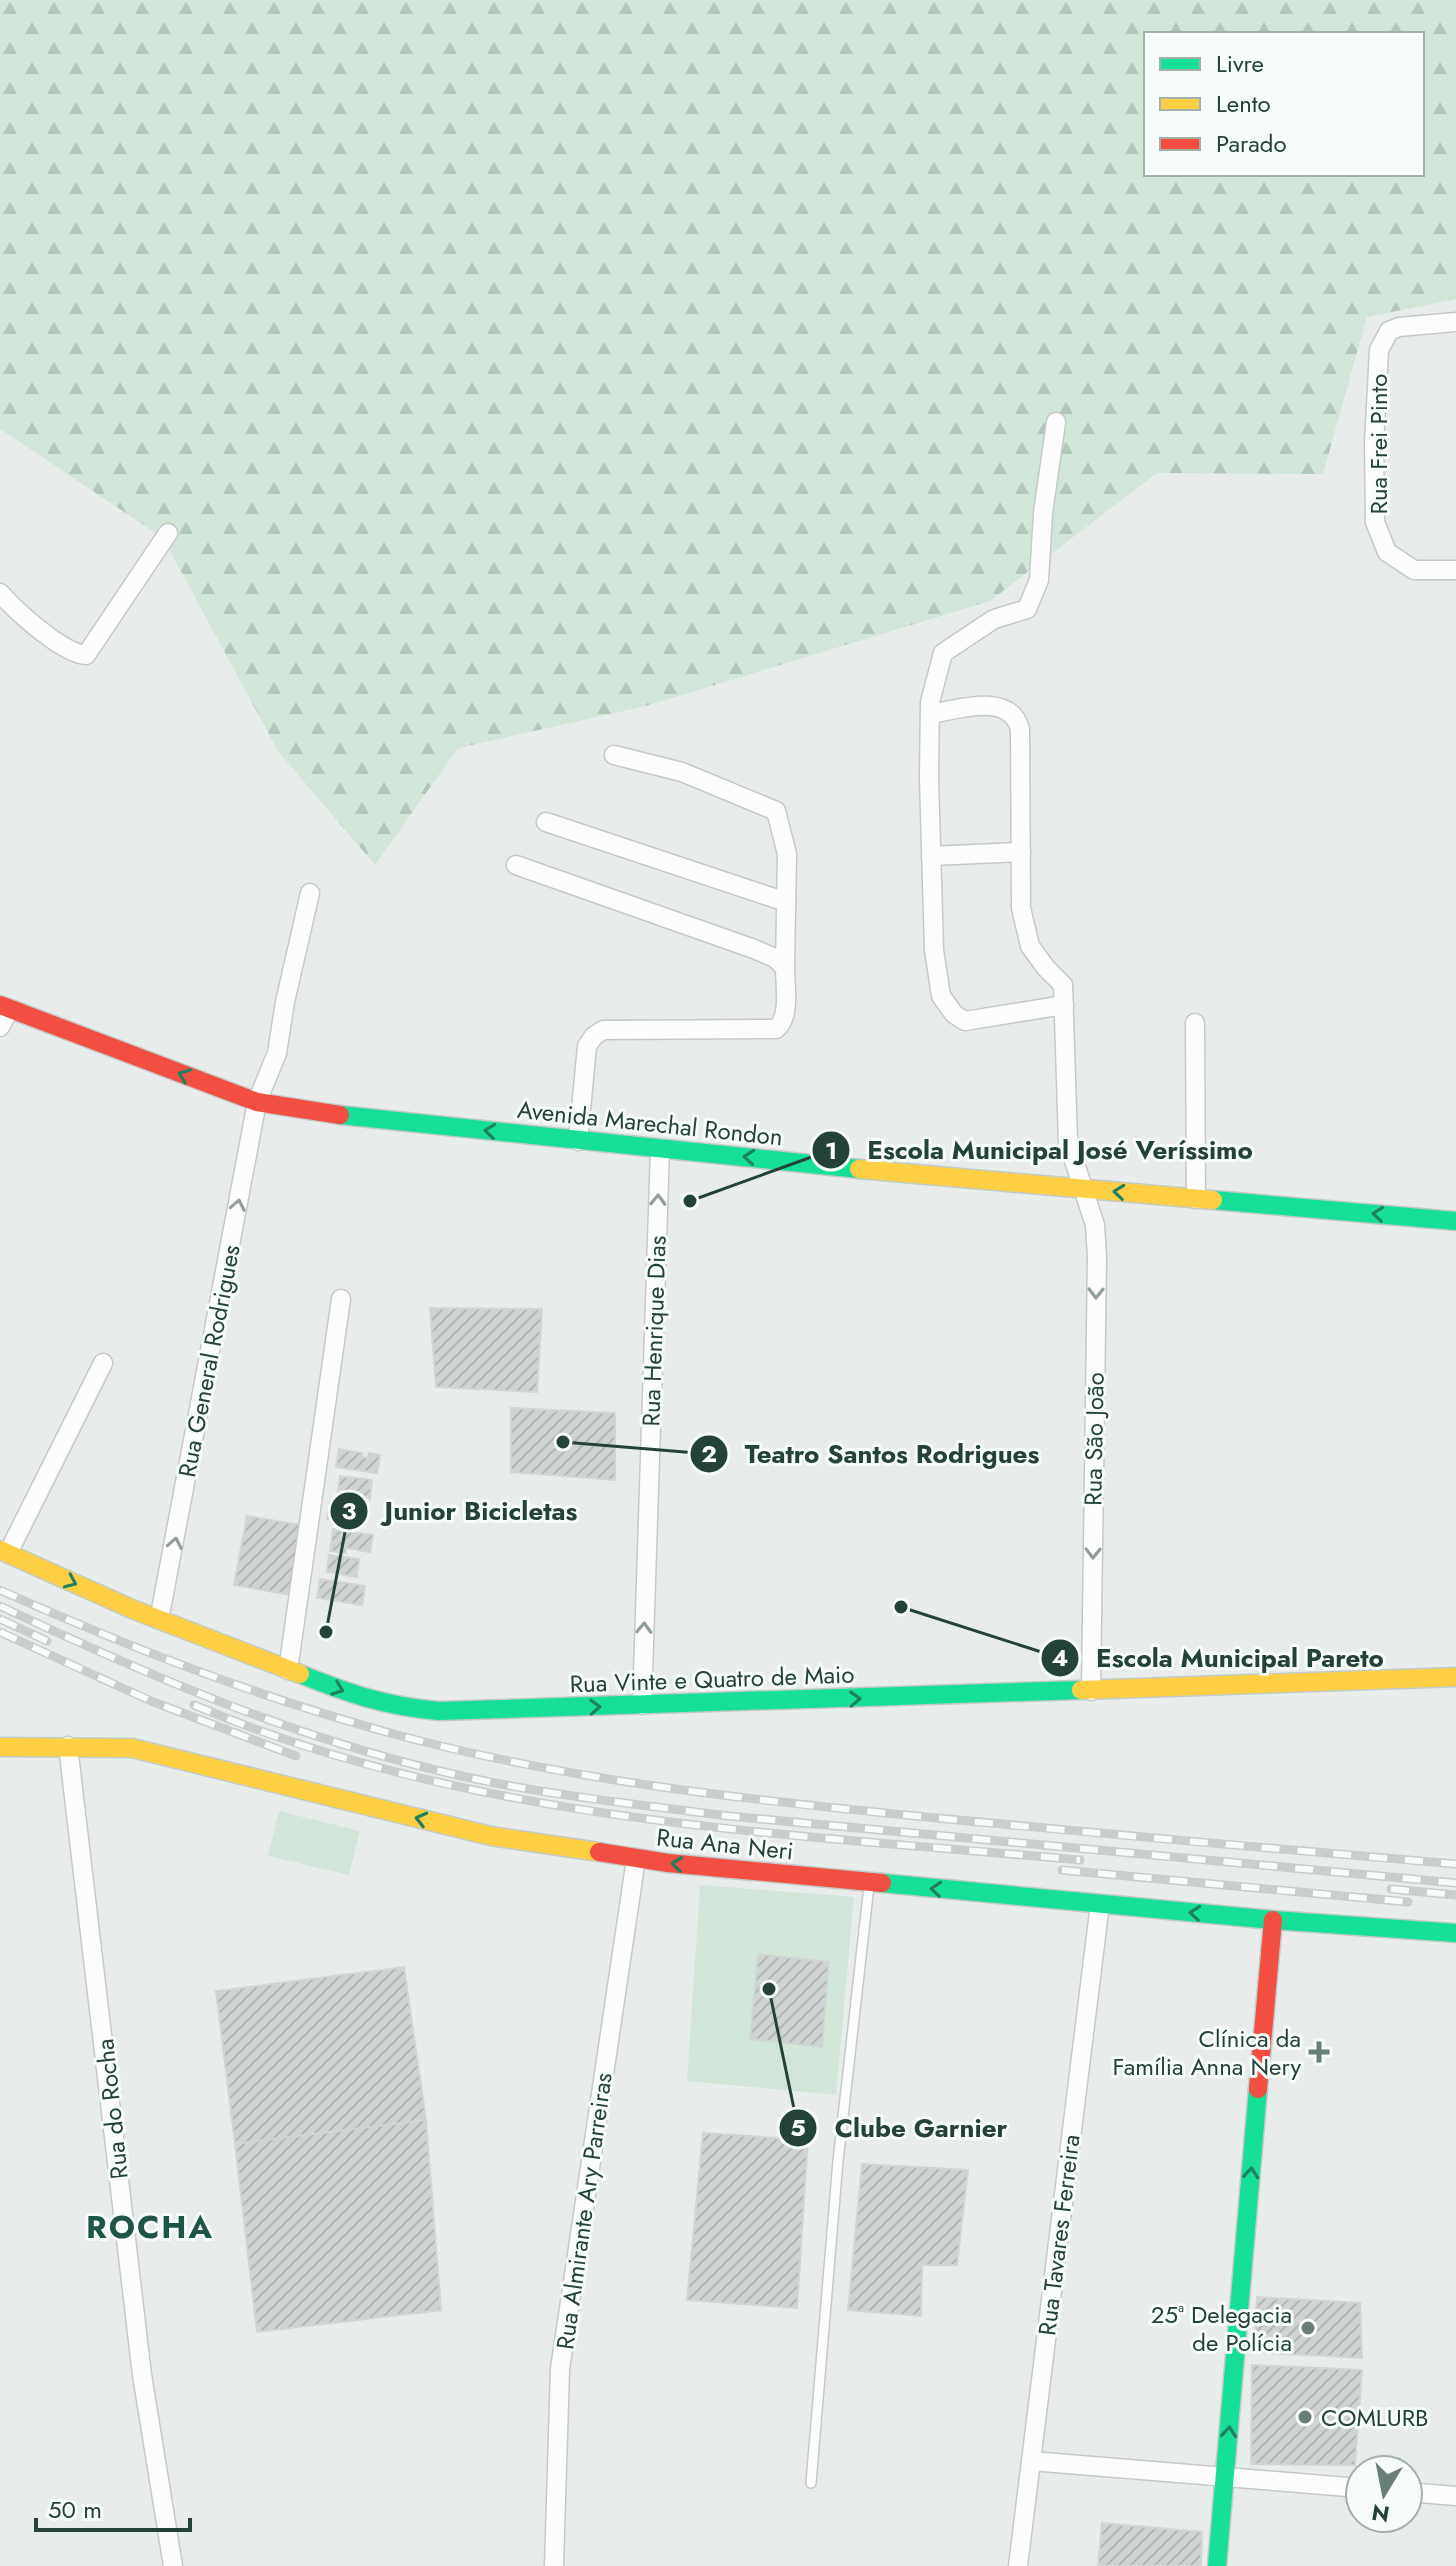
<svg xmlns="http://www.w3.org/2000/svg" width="1456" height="2566" font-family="Jost,sans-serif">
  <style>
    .forest { fill: url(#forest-firs); fill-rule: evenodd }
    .park { fill: #d1e6d8 }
    .building { fill: url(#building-hatch); stroke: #d1d6d4; stroke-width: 2 }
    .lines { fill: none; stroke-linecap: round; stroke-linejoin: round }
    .lane-casing { stroke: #c5cac8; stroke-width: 12 }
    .street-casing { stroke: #c5cac8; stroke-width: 21 }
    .fast-casing { stroke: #c3cbc8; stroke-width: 21 }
    .slow-casing { stroke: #c3cbc8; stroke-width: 21 }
    .jam-casing { stroke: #c3cbc8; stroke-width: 21 }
    .lane { stroke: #fcfcfc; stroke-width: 9 }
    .street { stroke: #fcfcfc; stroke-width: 18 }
    .fast { stroke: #16e098; stroke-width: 18 }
    .slow { stroke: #ffcf43; stroke-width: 18 }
    .jam { stroke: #f24e42; stroke-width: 18 }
    .rail-casing { stroke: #c9cdcc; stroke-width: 9 }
    .rail { stroke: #f7fbf9; stroke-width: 6; stroke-dasharray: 18; stroke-linecap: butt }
    .oneway { stroke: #1e8160 }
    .oneway2 { stroke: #909f9b }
    .poi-dot { fill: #697e78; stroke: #f7fbf9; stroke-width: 3 }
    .labels { text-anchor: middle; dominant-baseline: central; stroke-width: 6; stroke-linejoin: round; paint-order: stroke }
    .street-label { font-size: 24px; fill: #24423a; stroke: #f7fbf9 }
    .poi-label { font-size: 24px; fill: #24423a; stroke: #f7fbf9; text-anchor: end }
    .district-label { font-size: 32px; font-weight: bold; letter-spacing: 2px; fill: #1f5548; stroke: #f7fbf9 }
    .leader { fill: none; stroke: #24423a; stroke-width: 3 }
    .callout-dot { fill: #24423a; stroke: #f7fbf9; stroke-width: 3 }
    .mark-label { font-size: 24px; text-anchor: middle; font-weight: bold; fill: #fff }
    .callout-label { font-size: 26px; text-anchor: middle; font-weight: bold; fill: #24423a; stroke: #f7fbf9; stroke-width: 6; stroke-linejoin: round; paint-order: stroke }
  </style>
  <defs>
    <pattern id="forest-firs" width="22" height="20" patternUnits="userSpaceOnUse" patternTransform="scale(2)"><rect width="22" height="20" fill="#d1e6d8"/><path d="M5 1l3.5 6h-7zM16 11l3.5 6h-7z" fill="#b3c6ba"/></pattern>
    <pattern id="building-hatch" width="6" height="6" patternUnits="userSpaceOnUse" patternTransform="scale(2)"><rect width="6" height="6" fill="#cfd4d2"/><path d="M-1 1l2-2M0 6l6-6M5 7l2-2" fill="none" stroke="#b2b7b5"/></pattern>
  </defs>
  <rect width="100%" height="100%" fill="#e8edeb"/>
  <path class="forest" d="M0 0H1456V299L1367 317 1323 474 1157 473 990 601 646 706 458 748 375 865 278 751 163 538 0 429ZM1146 34H1422V174H1146Z"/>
  <g class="park">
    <polygon points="279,1811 360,1831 349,1875 268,1856"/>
    <polygon points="700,1885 854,1897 836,2095 687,2081"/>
  </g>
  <g class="building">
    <polygon points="430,1308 542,1309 537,1392 436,1387"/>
    <polygon points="511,1408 615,1413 615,1480 511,1472"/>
    <polygon points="339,1449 362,1453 362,1457 368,1458 369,1453 380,1455 377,1473 336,1467"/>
    <polygon points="340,1476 372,1480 370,1499 337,1495"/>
    <polygon points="330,1501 367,1507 365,1524 327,1519"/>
    <polygon points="247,1516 301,1525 291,1595 234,1585"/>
    <polygon points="333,1529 373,1535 370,1552 346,1548 346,1553 330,1551"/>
    <polygon points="329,1555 359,1559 357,1577 327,1572"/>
    <polygon points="320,1579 365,1586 362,1605 317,1598"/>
    <polygon points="758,1954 829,1962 822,2047 750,2039"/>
    <polygon points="404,1967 426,2120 235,2144 216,1991"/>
    <polygon points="426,2120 441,2310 257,2332 235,2144"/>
    <polygon points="703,2133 808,2140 797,2308 687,2300"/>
    <polygon points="862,2164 968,2170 957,2265 922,2265 921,2316 848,2310"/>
    <polygon points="1257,2297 1360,2303 1362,2358 1254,2352"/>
    <polygon points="1252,2365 1362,2370 1355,2465 1251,2464"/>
    <polygon points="1102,2523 1202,2532 1201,2566 1098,2566"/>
  </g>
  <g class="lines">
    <defs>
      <polyline id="lane" points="811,2483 838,2161 869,1886"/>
      <g id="street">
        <polyline points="1456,322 1399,327 1389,331 1379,350 1374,443 1375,522 1387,552 1414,570 1456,570"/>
        <polyline points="1056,422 1043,513 1039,580 1027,609 994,619 943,653 930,702 929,778 934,950 941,996 954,1014 965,1021 1064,1005"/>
        <path d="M0 593C17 612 62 653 86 655L168 533"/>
        <path d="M930 714C957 710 1010 691 1020 729L1021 908 1030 946 1046 968 1063 985 1068 1142 1095 1225 1097 1256 1091 1691"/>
        <polyline points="614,755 682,772 776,811 787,854 785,968"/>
        <polyline points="546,822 786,902"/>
        <polyline points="931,856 1021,852"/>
        <path d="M516 865 754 949 775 958 785 968C785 986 791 1017 776 1029L603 1030 594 1036 587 1046 578 1141"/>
        <polyline points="1195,1023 1196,1199"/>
        <polyline points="0,1027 10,1009"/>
        <polyline points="8,1553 103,1363"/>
        <polyline points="159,1620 257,1102 277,1053 285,1002 310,893"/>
        <polyline points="288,1670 341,1299"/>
        <polyline points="642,1705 660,1148"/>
        <polyline points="68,1746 142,2375 173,2566"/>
        <polyline points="1031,2461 1360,2488"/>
        <polyline points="1408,2492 1456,2496"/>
        <polyline points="554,2566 560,2369 636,1859"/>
        <polyline points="1018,2566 1100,1904"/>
      </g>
      <g id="fast">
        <polyline points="340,1115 859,1169"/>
        <polyline points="1213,1200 1456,1221"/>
        <path d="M300 1674C350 1694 385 1706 439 1711L1081 1690"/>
        <polyline points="882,1883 1273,1920 1456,1933"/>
        <polyline points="1217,2566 1258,2089"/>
      </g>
      <g id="slow">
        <polyline points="859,1169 1213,1200"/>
        <polyline points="0,1550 132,1609 300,1674"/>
        <polyline points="1081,1690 1456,1677"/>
        <polyline points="0,1747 132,1748 491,1836 599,1852"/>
      </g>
      <g id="jam">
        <polyline points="0,1005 257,1102 340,1115"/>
        <polyline points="599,1852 668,1863 882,1883"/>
        <polyline points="1258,2089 1273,1920"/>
      </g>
    </defs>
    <use href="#lane" class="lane-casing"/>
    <use href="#street" class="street-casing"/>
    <use href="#fast" class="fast-casing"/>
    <use href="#slow" class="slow-casing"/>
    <use href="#jam" class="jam-casing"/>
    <use href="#lane" class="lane"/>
    <use href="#street" class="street"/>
    <use href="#fast" class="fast"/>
    <use href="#slow" class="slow"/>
    <use href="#jam" class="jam"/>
    <defs>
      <g id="rail">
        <path d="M0 1590C130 1648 263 1699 401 1736 572 1781 750 1800 926 1817 1103 1834 1279 1849 1456 1864"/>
        <path d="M0 1606C147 1675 294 1738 453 1774 543 1795 636 1804 728 1816L1456 1883"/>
        <polyline points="0,1619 47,1641"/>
        <polyline points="0,1632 151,1701 296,1756"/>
        <path d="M194 1705C474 1823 781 1833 1080 1860"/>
        <polyline points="1062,1870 1408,1902"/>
        <polyline points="1391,1889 1456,1895"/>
      </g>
    </defs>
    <use href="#rail" class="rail-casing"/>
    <use href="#rail" class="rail"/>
  </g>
  <defs><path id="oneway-chevron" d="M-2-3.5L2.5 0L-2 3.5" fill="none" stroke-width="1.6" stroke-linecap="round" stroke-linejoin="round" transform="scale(2)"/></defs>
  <g class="oneway">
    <use href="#oneway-chevron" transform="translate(184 1075) rotate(-159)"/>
    <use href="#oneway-chevron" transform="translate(490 1131) rotate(-174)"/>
    <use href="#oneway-chevron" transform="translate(749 1157) rotate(-175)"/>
    <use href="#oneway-chevron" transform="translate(1119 1192) rotate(-174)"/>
    <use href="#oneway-chevron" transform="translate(1378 1214) rotate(-175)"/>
    <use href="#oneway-chevron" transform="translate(71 1582) rotate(24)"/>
    <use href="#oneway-chevron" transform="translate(338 1689) rotate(21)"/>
    <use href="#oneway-chevron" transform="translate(855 1699) rotate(-2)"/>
    <use href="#oneway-chevron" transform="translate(595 1707) rotate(-2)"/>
    <use href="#oneway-chevron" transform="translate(421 1819) rotate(-166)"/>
    <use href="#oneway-chevron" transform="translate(677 1864) rotate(-175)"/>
    <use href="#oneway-chevron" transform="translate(936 1889) rotate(-175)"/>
    <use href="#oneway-chevron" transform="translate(1195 1913) rotate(-175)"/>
    <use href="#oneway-chevron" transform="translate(1251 2173) rotate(-85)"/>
    <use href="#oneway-chevron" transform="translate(1229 2432) rotate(-85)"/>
  </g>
  <g class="oneway2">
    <use href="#oneway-chevron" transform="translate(658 1200) rotate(-88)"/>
    <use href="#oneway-chevron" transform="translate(238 1205) rotate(-79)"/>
    <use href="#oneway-chevron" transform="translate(1096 1293) rotate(91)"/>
    <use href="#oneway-chevron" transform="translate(175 1543) rotate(-79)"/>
    <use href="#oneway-chevron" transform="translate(1093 1553) rotate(91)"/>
    <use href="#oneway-chevron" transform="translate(644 1628) rotate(-88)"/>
  </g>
  <g class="poi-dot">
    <path d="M1315 2040h8v8h8v8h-8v8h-8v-8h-8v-8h8z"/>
    <circle cx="1308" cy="2328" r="8"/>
    <circle cx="1305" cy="2417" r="8"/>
  </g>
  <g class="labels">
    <g class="street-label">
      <text transform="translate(1378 444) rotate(-90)">Rua Frei Pinto</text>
      <text transform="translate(650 1123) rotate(6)">Avenida Marechal Rondon</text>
      <text transform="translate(654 1331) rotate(-88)">Rua Henrique Dias</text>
      <text transform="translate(209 1361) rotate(-79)">Rua General Rodrigues</text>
      <text transform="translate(1094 1439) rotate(-89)">Rua São João</text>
      <text transform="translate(712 1679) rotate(-2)">Rua Vinte e Quatro de Maio</text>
      <text transform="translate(725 1844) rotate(6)">Rua Ana Neri</text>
      <text transform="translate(112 2109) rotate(-96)">Rua do Rocha</text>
      <text transform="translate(584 2211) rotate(-82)">Rua Almirante Ary Parreiras</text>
      <text transform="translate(1059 2235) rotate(-83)">Rua Tavares Ferreira</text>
    </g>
    <g class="poi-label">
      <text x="1301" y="2038">Clínica da<tspan x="1301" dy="28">Família Anna Nery</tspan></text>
      <text x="1292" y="2314">25ª Delegacia<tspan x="1292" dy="28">de Polícia</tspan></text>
      <text x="1321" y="2417" text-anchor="start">COMLURB</text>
    </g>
    <g class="district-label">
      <text x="150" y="2227">ROCHA</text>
    </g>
  </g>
  <path class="leader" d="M690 1201L831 1150M563 1442L709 1454M326 1632L349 1511M901 1607L1060 1658M769 1989L798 2128"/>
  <g class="callout-dot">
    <circle cx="690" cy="1201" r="8"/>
    <circle cx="563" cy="1442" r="8"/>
    <circle cx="326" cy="1632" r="8"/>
    <circle cx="901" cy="1607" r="8"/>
    <circle cx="769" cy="1989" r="8"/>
    <circle cx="831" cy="1150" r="20"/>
    <circle cx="709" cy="1454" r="20"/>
    <circle cx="349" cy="1511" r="20"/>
    <circle cx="1060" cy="1658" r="20"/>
    <circle cx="798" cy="2128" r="20"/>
  </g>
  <g class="mark-label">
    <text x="831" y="1159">1</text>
    <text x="709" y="1462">2</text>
    <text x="349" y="1519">3</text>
    <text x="1060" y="1666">4</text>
    <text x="798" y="2136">5</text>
  </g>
  <g class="callout-label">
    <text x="1060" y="1159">Escola Municipal José Veríssimo</text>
    <text x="892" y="1463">Teatro Santos Rodrigues</text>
    <text x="481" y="1520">Junior Bicicletas</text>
    <text x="1240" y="1667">Escola Municipal Pareto</text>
    <text x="921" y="2137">Clube Garnier</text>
  </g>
  <rect x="1144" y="32" width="280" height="144" fill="#f7fbf9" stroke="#a3b1ad" stroke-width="2"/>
  <rect x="1160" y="58" width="40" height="12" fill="#16e098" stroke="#a3b1ad" stroke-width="2"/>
  <text x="1216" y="72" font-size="24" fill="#24423a">Livre</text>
  <rect x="1160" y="98" width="40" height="12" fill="#ffcf43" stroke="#a3b1ad" stroke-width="2"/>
  <text x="1216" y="112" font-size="24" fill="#24423a">Lento</text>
  <rect x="1160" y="138" width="40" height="12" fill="#f24e42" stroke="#a3b1ad" stroke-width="2"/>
  <text x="1216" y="152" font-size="24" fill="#24423a">Parado</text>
  <g transform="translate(1384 2494) rotate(190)"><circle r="38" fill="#f7fbf9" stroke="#a3b1ad" stroke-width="2"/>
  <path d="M0-6L14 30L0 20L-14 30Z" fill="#697e78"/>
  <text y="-12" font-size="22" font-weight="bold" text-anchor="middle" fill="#24423a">N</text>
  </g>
  <path d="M36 2518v12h154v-12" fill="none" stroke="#24423a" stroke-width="4"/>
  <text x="48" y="2518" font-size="24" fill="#24423a" stroke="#f7fbf9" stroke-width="6" paint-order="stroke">50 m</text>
</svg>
